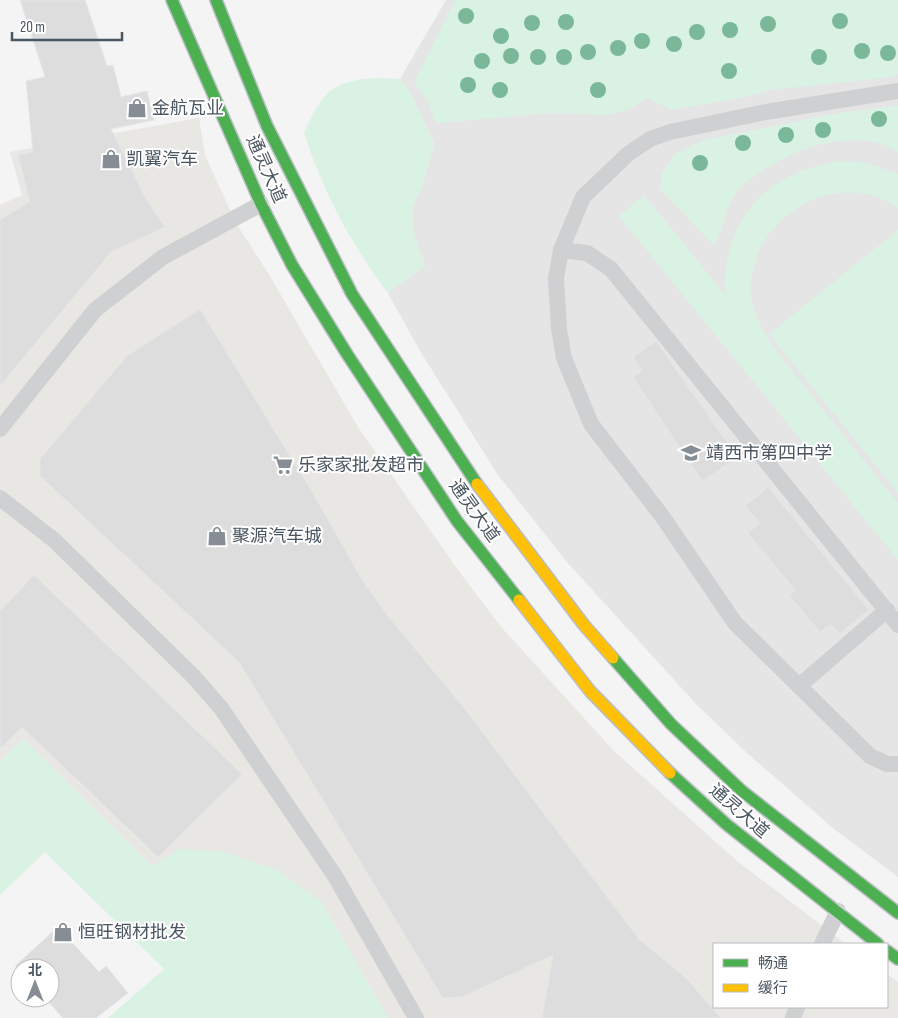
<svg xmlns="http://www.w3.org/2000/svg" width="898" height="1018" font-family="'Sofia Sans Condensed','Noto Sans SC',sans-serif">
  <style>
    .commercial { fill: #e8e7e3 }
    .education { fill: #e6e5e6 }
    .green { fill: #d9f2e3 }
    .building { fill: #ddddde; stroke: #e5e6e7 }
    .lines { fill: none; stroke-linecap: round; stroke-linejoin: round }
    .fast-casing { stroke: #b9bec3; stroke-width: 14 }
    .slow-casing { stroke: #b9bec3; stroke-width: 14 }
    .lane { stroke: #ced0d2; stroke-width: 16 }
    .fast { stroke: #4caf50; stroke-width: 11 }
    .slow { stroke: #ffc107; stroke-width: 11 }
    .tree { fill: #7ab899 }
    .labels { text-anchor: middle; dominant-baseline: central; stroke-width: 4; stroke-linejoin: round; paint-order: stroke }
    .poi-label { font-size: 18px; fill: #4a5661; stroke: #fff; text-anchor: start }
    .street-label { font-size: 18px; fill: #4a5661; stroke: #fff }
  </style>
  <rect width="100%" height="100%" fill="#f4f4f4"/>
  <polygon class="commercial" points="199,118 205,155 236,223 268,273 358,427 458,570 502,628 614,751 736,860 846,944 714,944 714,1007 887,1007 887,974 898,982 898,1018 388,1018 321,901 152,866 23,739 0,761 0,205 22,195 10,152"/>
  <polygon class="education" points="446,0 898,0 898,877 834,829 747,753 697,705 566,561 498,475 420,351 388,293 425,265 413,232 412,207 423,184 434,143 409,90 400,79"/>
  <g class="green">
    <polygon points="455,0 898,0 898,73 892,77 770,90 741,98 671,110 648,98 628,110 605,115 553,113 436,123 427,100 414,82"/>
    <path d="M378 78 400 79 409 90 434 143 423 184 412 208 413 232 425 265 388 293C351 244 323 192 304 133 322 93 332 80 378 78Z"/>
    <path d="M898 105V152C855 125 794 148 756 175 752 178 745 182 741 186 729 199 721 229 715 246L660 189 662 173 676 153 705 140 832 114Z"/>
    <path d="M844 161 867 163 898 174V208C841 167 759 212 751 279 748 307 762 331 778 353L898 503V560L619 216 644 195 727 297C726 292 724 285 725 279 729 209 777 168 844 161Z"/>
    <polygon points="898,230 898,493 769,334"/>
    <polygon points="23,739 152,866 180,849 223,852 275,869 321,901 388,1018 108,1018 164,969 45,852 0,895 0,761"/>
  </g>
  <g class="building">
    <polygon points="20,0 85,0 107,66 113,65 121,97 147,91 154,120 111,129 147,201 165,227 111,252 0,386 0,220 30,201 18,155 33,152 26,81 45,77"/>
    <polygon points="200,309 314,495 364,583 387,615 464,708 639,939 687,979 721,1018 542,1018 553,955 462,997 443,998 239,662 40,476 40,459 127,356"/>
    <polygon points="656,341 738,458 702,481 633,377 642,371 633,357"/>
    <polygon points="768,487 869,610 839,634 831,624 820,632 789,595 795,590 748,533 760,523 745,506"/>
    <polygon points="34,575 242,774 158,857 22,727 0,749 0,611"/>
    <polygon points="58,927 99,972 106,966 128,993 96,1018 63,1018 45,998 50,998 50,968 20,968 20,971 15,966"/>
  </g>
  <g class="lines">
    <defs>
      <g id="fast">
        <polyline points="172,0 261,204 292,265 347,354 457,521 519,600"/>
        <polyline points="216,0 267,126 352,294 477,484"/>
        <polyline points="613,658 671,724 742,791 898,913"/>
        <polyline points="670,773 726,824 878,944"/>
        <polyline points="887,951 898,959"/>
      </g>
      <g id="slow">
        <polyline points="477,484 584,625 613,658"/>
        <polyline points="519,600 590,691 670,773"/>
      </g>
    </defs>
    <use href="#fast" class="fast-casing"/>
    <use href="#slow" class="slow-casing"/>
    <g class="lane">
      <polyline points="898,91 766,112 670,132 650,139 628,154 583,197 561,250 556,278 559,329 564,358 591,424 662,516 735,623 870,756 887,764 898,764"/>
      <polyline points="561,250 587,253 611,269 898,625"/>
      <polyline points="0,429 95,310 163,257 261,204"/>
      <polyline points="0,498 54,540 194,677 221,708 335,876 416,1018"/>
      <polyline points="799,686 887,610"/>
      <polyline points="822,944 838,911"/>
      <polyline points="793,1018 797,1007"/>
    </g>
    <use href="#fast" class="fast"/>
    <use href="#slow" class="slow"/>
  </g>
  <g class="tree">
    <circle cx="466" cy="16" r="8"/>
    <circle cx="840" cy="21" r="8"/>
    <circle cx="566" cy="22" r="8"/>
    <circle cx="532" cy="23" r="8"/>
    <circle cx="768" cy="24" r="8"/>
    <circle cx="730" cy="30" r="8"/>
    <circle cx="697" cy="32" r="8"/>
    <circle cx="501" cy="36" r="8"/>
    <circle cx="642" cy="41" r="8"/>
    <circle cx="674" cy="44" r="8"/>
    <circle cx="618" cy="48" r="8"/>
    <circle cx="862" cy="51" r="8"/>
    <circle cx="588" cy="52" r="8"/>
    <circle cx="888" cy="53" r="8"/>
    <circle cx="511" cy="56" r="8"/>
    <circle cx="538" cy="57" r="8"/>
    <circle cx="564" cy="57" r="8"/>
    <circle cx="819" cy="57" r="8"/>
    <circle cx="482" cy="61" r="8"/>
    <circle cx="729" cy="71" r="8"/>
    <circle cx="468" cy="85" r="8"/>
    <circle cx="500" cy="90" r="8"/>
    <circle cx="598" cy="90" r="8"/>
    <circle cx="879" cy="119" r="8"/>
    <circle cx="823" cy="130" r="8"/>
    <circle cx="786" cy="135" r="8"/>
    <circle cx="743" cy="143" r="8"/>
    <circle cx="700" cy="163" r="8"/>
  </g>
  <defs>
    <symbol id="shop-bare" viewBox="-9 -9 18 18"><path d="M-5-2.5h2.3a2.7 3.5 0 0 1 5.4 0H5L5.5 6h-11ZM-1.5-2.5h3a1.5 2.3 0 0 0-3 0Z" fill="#868d94" stroke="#fff" stroke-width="2.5" paint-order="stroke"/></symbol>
    <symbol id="school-bare" viewBox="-9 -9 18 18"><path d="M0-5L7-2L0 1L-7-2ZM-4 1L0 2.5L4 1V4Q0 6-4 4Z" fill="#868d94" stroke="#fff" stroke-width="2.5" paint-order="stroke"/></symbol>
    <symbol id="supermarket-bare" viewBox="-9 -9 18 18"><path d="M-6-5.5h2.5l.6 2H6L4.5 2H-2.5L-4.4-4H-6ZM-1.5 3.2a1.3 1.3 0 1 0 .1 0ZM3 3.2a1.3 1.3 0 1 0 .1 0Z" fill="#868d94" stroke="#fff" stroke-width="2.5" paint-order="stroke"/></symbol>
  </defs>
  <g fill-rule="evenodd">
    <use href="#shop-bare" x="123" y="94" width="28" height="28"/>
    <use href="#shop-bare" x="97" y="145" width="28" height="28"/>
    <use href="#school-bare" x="677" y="439" width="28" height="28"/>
    <use href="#supermarket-bare" x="269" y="451" width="28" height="28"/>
    <use href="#shop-bare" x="203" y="522" width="28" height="28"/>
    <use href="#shop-bare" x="49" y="918" width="28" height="28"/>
  </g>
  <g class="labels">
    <g class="poi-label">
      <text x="152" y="108">金航瓦业</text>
      <text x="126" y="159">凯翼汽车</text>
      <text x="706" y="453">靖西市第四中学</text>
      <text x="298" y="465">乐家家批发超市</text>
      <text x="232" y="536">聚源汽车城</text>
      <text x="78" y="932">恒旺钢材批发</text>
    </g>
    <g class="street-label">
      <text transform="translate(266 169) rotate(66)">通灵大道</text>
      <text transform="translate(474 511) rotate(54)">通灵大道</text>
      <text transform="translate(739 811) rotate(41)">通灵大道</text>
    </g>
  </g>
  <rect x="713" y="943" width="175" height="65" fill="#ffffff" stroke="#b7bbc0"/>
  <rect x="723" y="959" width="25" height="8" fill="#4caf50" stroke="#b7bbc0"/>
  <text x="758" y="968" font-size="15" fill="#4a5661">畅通</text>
  <rect x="723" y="984" width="25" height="8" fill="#ffc107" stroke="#b7bbc0"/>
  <text x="758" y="993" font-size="15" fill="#4a5661">缓行</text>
  <g transform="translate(35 983)"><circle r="24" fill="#ffffff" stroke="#b7bbc0"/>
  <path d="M0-4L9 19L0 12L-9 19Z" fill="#868d94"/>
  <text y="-8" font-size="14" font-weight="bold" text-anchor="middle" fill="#4a5661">北</text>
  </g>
  <path d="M12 32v8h110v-8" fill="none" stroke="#4a5661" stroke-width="2.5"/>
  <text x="20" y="32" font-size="15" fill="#4a5661" stroke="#ffffff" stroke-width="4" paint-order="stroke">20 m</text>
</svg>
